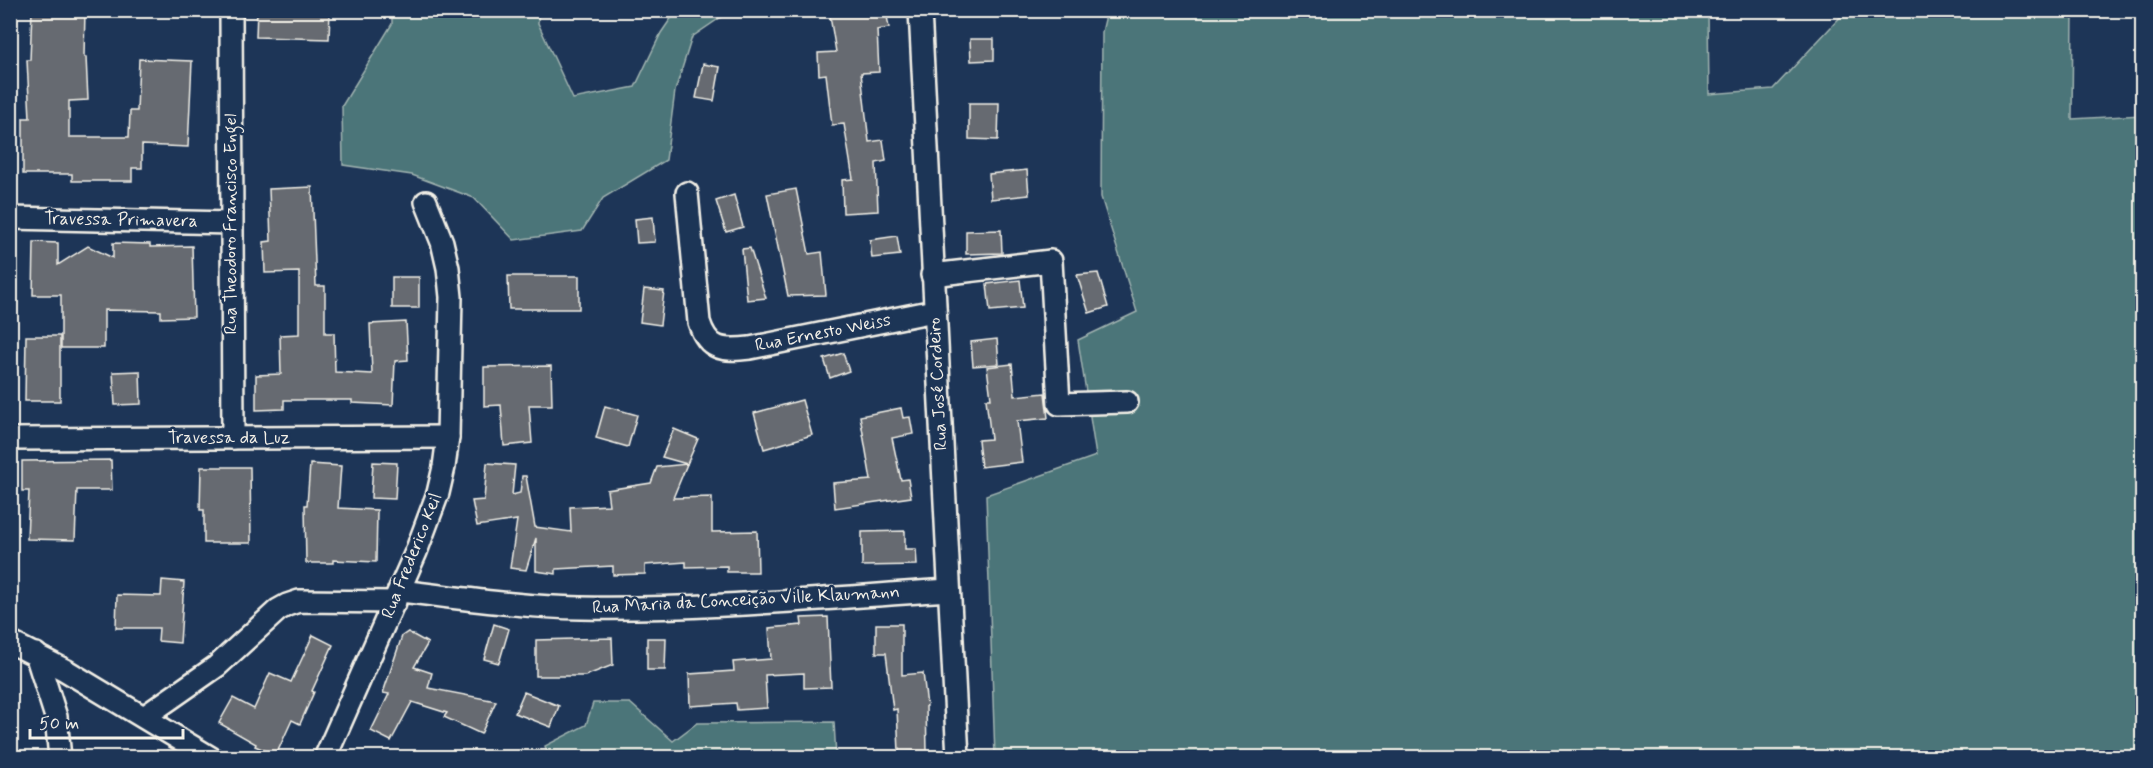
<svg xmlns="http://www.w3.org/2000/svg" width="2153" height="768" font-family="Mynerve,sans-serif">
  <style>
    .green { fill: #4c7579; stroke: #a0b3b0; stroke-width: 1.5 }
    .building { fill: #666b71; stroke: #f4f1e8; stroke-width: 1.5 }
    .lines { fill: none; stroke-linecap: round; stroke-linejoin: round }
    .minor-casing { stroke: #f4f1e8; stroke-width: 26 }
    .minor { stroke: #1d3557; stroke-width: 21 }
    .labels { text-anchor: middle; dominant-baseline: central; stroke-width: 5; stroke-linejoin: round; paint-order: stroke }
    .street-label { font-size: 18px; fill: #f4f1e8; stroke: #1d3557 }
  </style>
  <rect width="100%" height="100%" fill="#1d3557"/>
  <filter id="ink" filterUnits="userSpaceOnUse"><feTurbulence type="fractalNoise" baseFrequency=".0167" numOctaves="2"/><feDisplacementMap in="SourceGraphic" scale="12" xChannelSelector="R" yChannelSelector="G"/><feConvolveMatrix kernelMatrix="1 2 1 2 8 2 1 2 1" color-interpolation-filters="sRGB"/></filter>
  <g filter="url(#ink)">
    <g class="green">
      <polygon points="392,11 539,11 538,23 573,99 635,87 661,33 676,11 730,11 692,37 675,91 666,160 603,198 582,231 514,240 474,198 412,175 343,165 342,106 392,24"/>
      <polygon points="1107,11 1708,11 1709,94 1773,89 1846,11 2073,11 2072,119 2142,115 2142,757 995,757 986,495 1096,456 1078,340 1137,312 1101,197 1102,32"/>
      <polygon points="593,703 630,703 673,741 697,723 834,722 836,757 549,757 545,746 586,725"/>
    </g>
    <g class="building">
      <polygon points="32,10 85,10 84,57 86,57 88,100 69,101 69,137 129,137 130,111 137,111 139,59 192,61 188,147 142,145 142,168 132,168 132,181 72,181 72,174 23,174 23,118 30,118 27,60 30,60"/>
      <polygon points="257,10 330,10 329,39 256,37"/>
      <polygon points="829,10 886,10 889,28 877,30 879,72 861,73 869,142 883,140 886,161 876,163 878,211 843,213 842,180 853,179 844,124 832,125 826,74 819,75 818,53 836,52"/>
      <polygon points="970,39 994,39 994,60 971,61"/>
      <polygon points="703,64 720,67 714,101 696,98"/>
      <polygon points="969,103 999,103 998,140 969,139"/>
      <polygon points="1027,170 1029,195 991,199 989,174"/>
      <polygon points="312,187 316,286 325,286 325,333 334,333 335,372 372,374 370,324 406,322 408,360 395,361 393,405 352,403 352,400 284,400 284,409 256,410 256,375 281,374 280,335 299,334 299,272 265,273 264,242 271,241 269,189"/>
      <polygon points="796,189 809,254 822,252 826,295 788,296 767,194"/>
      <polygon points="734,195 743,227 726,232 716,201"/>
      <polygon points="653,217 655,242 637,243 635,219"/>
      <polygon points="1001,230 1002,253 966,254 966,231"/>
      <polygon points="897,236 900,255 872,258 870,240"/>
      <polygon points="34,242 58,243 58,265 88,246 113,258 113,243 150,244 150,247 192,246 194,317 161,318 161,311 104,310 104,348 61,348 61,295 33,295"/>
      <polygon points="750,248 766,298 747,300 742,249"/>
      <polygon points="1098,273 1108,307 1089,313 1077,275"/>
      <polygon points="508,276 579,276 579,309 509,309"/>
      <rect x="392" y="277" width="27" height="31"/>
      <polygon points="1020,280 1023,308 990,311 987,284"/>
      <polygon points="644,289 664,291 660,325 640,322"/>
      <polygon points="26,336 60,336 60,401 25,401"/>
      <polygon points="997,339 999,364 973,366 971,342"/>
      <polygon points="843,353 849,371 830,378 824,359"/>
      <polygon points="1012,364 1015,396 1045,393 1048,418 1017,421 1022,462 981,467 978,440 991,439 986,399 991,399 987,367"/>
      <polygon points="551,366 552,405 529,405 532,443 504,446 501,405 484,406 484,367"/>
      <polygon points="140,371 141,404 115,405 113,372"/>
      <polygon points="802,400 812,435 764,449 754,413"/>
      <polygon points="605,406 637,415 628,447 596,438"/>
      <polygon points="901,408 903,418 910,417 913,434 892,438 901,480 908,479 911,497 835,508 833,483 871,480 860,416"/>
      <polygon points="674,429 698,439 687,464 662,457"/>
      <polygon points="111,460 112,490 77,490 75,540 27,539 29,491 22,491 22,461"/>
      <polygon points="373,462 397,463 395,499 371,498"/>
      <polygon points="487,463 515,465 512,495 520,493 522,476 526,476 535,527 571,532 570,507 609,505 607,490 651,483 657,467 687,464 673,498 712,497 712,532 757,531 758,572 727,572 727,566 686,567 686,562 645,565 645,574 613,575 613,566 556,569 556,574 536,571 536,538 526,570 510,568 517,520 477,526 472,501 484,500"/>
      <polygon points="310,464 341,466 338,508 377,510 376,562 333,560 333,563 306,563 305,505 307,505"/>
      <polygon points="201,467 250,467 251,543 204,543 204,510 200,510"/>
      <polygon points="905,531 905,549 916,549 917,565 862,566 862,532"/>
      <polygon points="162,580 184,582 180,643 158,641 159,628 116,628 117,595 161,596"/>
      <polygon points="828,617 831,687 804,688 804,673 765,675 767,708 737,710 736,703 690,706 689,674 734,671 733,662 771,659 769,628 802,625 801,618"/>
      <polygon points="494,624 509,629 499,663 484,659"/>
      <polygon points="876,624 902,624 902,675 923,673 927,706 926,706 927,751 899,752 897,709 893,710 886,653 876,653"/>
      <polygon points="408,632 428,643 414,667 432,673 428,688 496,701 481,734 444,717 447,713 412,702 391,741 371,731 389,694 383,693 402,636"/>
      <polygon points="313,635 333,645 312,691 314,692 300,724 292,720 276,755 255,746 256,744 219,723 233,698 254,709 270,673 291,682"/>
      <polygon points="612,638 613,665 585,676 536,676 536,640"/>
      <polygon points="647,638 666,638 665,670 647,670"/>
      <polygon points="524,692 559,706 551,727 515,713"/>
    </g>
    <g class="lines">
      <defs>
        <g id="minor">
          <polyline points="231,10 233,438"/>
          <polyline points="920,10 958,758"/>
          <path d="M687 193 699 322C708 350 722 351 750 348L934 311"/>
          <polyline points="10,218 231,223"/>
          <polyline points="932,275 1051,261 1059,404 1127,402"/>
          <polyline points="10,439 448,437"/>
          <path d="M400 591C461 598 521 607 581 608 704 610 827 598 949 590"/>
          <polyline points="10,642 65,670 211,758"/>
          <polyline points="36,654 56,717 60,758"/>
          <polyline points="144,717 217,666 278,610 287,605 299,601 395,602"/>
          <polyline points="325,758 416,552 438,493 444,467 448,437 451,297 448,268 442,242 426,202"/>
        </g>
      </defs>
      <use href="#minor" class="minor-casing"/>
      <use href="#minor" class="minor"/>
    </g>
  </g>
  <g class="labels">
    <g class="street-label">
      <text transform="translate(121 220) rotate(1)">Travessa Primavera</text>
      <text transform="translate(231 224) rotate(-90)">Rua Theodoro Francisco Engel</text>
      <text transform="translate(823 333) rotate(-11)">Rua Ernesto Weiss</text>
      <text transform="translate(938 384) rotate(-93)">Rua José Cordeiro</text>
      <text x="229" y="438">Travessa da Luz</text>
      <text transform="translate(412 556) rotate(-68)">Rua Frederico Keil</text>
      <text transform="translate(746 600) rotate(-3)">Rua Maria da Conceição Ville Klaumann</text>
    </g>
  </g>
  <rect width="2153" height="768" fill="none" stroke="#1d3557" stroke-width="36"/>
  <rect x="18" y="18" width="2117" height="732" fill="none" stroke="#f4f1e8" stroke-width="2" filter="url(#ink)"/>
  <path d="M30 729v9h153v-9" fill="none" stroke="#f4f1e8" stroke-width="3"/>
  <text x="39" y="729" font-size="18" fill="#f4f1e8" stroke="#1d3557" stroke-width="4.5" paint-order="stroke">50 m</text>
</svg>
